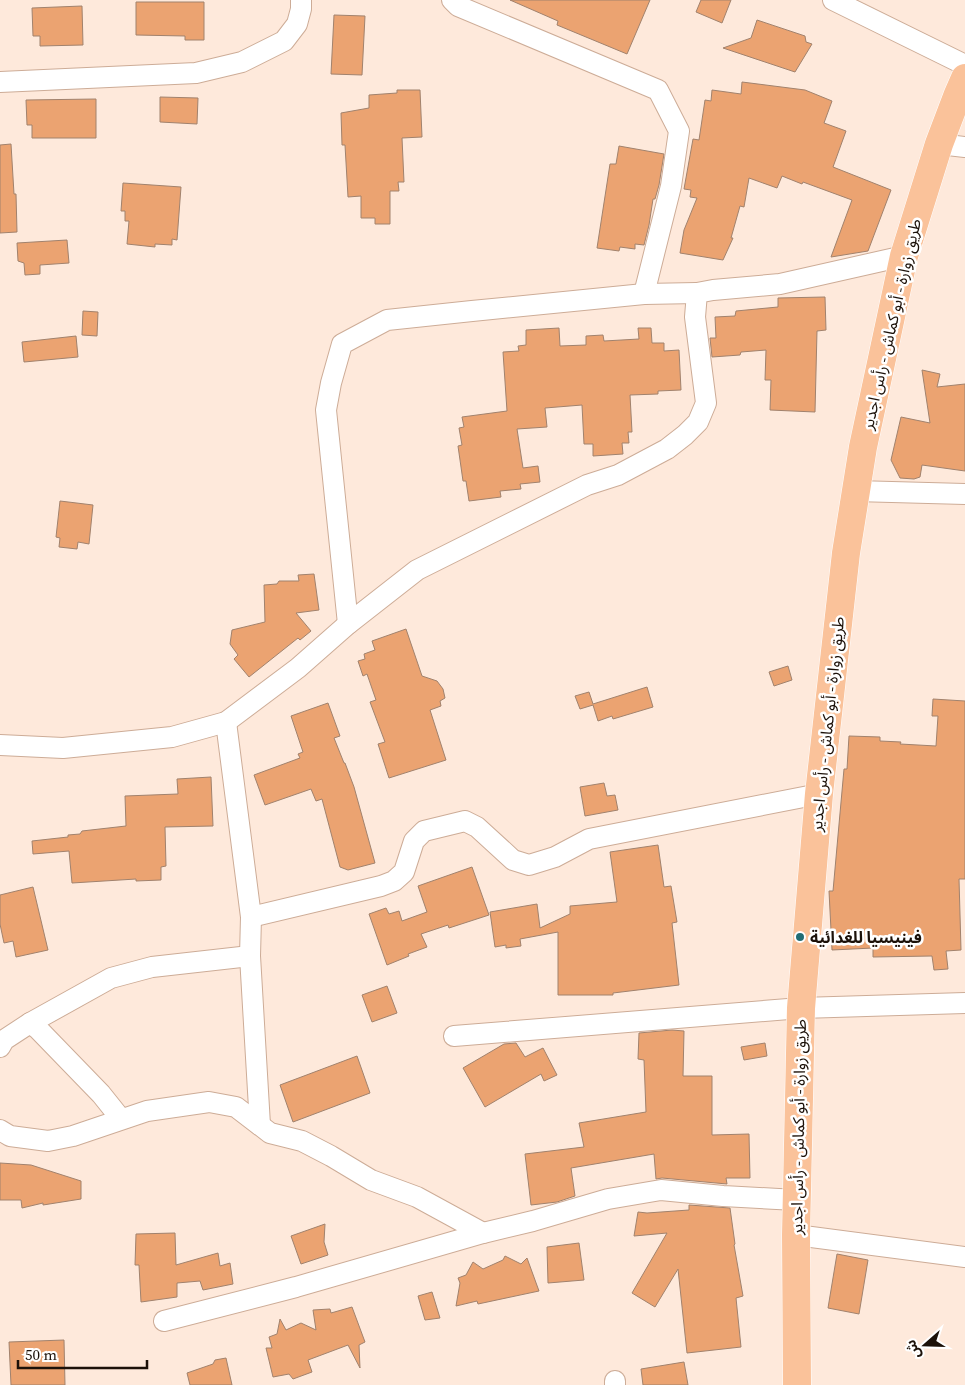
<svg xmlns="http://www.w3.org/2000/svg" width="965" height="1385" font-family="'Source Serif 4','Noto Sans Arabic',serif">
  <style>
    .building { fill: #eba371; stroke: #a1826d }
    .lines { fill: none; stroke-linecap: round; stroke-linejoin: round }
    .minor-casing { stroke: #cdac97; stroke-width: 22 }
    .primary-casing { stroke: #fff; stroke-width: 29 }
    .minor { stroke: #fff; stroke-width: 20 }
    .primary { stroke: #fac29a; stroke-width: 28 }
    .poi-dot { fill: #226d74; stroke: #fff; stroke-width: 2 }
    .labels { text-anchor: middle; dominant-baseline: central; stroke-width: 5; stroke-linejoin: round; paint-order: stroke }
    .street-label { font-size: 16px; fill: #1c1109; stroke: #fff }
    .poi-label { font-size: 16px; font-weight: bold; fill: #1c1109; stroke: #fff; text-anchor: start }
  </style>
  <rect width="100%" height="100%" fill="#fee9db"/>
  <g class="building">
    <polygon points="510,0 650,0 627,54 557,25 558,21"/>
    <polygon points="701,0 731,0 722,23 696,12"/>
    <polygon points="136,2 204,2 204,40 185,40 185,36 136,35"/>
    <polygon points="82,6 83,45 40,46 40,36 33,36 32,8"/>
    <polygon points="334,15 365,16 362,75 331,74"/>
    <polygon points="757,20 805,36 806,42 812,44 795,72 723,48 751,38"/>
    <polygon points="742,82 805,90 832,101 824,123 846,131 833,167 891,190 868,251 831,257 852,200 803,182 802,184 782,176 777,188 749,178 744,207 740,206 731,238 733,238 723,260 680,253 684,230 697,198 690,197 691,190 684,189 693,139 699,140 705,100 711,101 712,90 741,94"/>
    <polygon points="397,90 420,90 422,137 402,138 404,182 398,182 399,191 390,191 390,224 375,224 375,218 361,218 361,196 348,197 345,145 342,145 341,113 369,108 369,95 397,93"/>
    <polygon points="160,97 198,98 197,124 160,122"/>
    <polygon points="96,99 96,138 32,138 32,125 27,125 26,100"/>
    <polygon points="11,144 14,194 16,194 17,232 0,233 0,145"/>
    <polygon points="619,146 664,154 659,185 655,199 653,199 649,225 644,245 635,244 635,249 620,247 619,251 597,248 610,164 616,164"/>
    <polygon points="123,183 181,187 177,240 172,239 172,245 155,244 155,247 127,244 129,221 125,221 125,211 121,211"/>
    <polygon points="67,240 69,263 40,265 40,274 25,275 24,263 18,261 17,243"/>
    <polygon points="825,297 826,330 817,331 815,412 770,410 771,380 765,380 766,350 741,352 740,355 712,357 710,338 716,338 715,317 735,316 736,311 778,307 778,298"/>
    <polygon points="83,311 98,312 97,336 82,335"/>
    <polygon points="559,328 560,346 586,345 586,336 603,335 604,341 639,339 638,328 651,328 652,343 664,343 664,351 679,350 681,390 658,391 658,394 630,395 632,432 628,432 629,443 622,443 623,454 593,456 593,444 584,444 582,405 545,408 547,427 517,429 523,468 538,466 540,482 520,484 521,489 500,491 501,497 469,501 466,481 463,481 458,446 462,445 459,428 464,427 462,417 507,411 503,352 519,351 518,346 526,345 526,330"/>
    <polygon points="76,336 78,357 24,362 22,342"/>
    <polygon points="922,370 940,374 937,387 965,384 965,471 922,465 920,477 914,479 900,478 891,460 901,417 930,423"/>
    <polygon points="60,501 93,505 89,544 78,542 77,549 59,547 60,538 56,537"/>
    <polygon points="314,574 319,610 296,613 311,631 300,640 298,638 249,677 234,659 238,655 230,644 232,630 265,622 264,585 277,584 279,581 299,581 298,575"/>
    <polygon points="406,629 422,676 437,681 443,689 445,698 440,701 441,706 430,710 446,760 389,778 378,744 385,742 370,702 376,700 367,674 363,676 358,661 365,659 364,654 375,650 372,641"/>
    <polygon points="788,666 792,680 774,686 769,672"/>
    <polygon points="647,687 653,707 613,719 612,716 598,721 593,705 580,709 575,696 589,692 593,704"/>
    <polygon points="933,699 965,701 965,879 959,879 961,950 946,951 948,969 934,970 932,956 873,957 873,948 832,950 829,891 833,891 844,769 847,769 849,736 880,737 880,741 901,742 900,744 936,746 938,716 932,716"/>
    <polygon points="328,703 340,736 334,738 344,763 345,763 354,787 375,863 348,870 340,867 322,799 316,801 311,789 265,805 254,775 300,758 298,754 303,752 291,716"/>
    <polygon points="211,777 213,826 165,827 166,866 161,867 161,880 136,881 136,879 72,883 69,851 33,854 32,841 68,837 68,835 80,834 82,831 126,826 125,796 178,794 177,779"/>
    <polygon points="604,783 607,796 615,795 618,810 585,816 580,787"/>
    <polygon points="658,845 664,887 671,886 677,922 672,923 679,985 613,993 613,995 558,995 558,932 520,939 521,946 506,948 506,945 495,947 490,912 537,904 540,928 570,914 570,906 617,902 610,852"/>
    <polygon points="472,867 489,915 449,928 448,925 421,934 427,947 408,954 409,956 387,965 369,914 386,908 389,914 399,911 402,921 427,912 418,886"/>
    <polygon points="33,887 48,950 16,957 13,941 4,943 0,924 0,895"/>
    <polygon points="387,986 397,1013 372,1022 362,995"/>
    <polygon points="672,1030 684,1031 683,1076 712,1076 712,1135 749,1134 750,1178 726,1178 727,1184 662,1178 656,1179 654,1154 571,1168 575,1196 557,1202 531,1205 525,1154 584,1147 579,1123 646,1112 644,1060 638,1059 639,1033"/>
    <polygon points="516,1043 525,1057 543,1048 557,1075 544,1081 541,1074 485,1107 463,1068 504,1044"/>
    <polygon points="765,1043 767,1056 744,1060 741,1047"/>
    <polygon points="357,1056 370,1093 293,1122 280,1085"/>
    <polygon points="0,1163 31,1165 81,1181 81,1199 43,1205 43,1203 22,1208 21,1200 0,1200"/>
    <polygon points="689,1205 730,1208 735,1244 734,1245 743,1296 736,1298 741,1347 687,1353 678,1269 655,1307 632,1293 667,1233 634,1236 638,1212 647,1213 689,1210"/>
    <polygon points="325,1224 324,1242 328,1255 301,1264 291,1236"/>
    <polygon points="175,1233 176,1265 218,1253 220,1266 230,1263 233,1284 203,1290 200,1281 177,1283 177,1297 141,1302 139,1265 135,1265 136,1234"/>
    <polygon points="579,1243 584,1280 548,1283 547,1247"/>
    <polygon points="837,1254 868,1260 859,1314 828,1308"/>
    <polygon points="505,1256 521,1264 527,1258 539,1291 478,1304 477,1301 456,1306 460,1283 458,1278 466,1275 473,1262 483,1269 503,1260"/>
    <polygon points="432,1292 440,1318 425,1320 418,1296"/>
    <polygon points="352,1307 365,1342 359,1345 360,1368 348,1345 308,1360 312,1372 293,1379 289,1374 273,1377 266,1348 272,1348 269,1337 277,1334 280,1319 286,1330 301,1323 316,1330 313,1310 330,1309 331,1313"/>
    <polygon points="64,1340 65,1385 11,1385 9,1342"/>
    <polygon points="226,1358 232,1385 190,1385 187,1373 213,1364 215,1360"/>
    <polygon points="684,1362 688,1385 643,1385 641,1369"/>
  </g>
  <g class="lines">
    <defs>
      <g id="minor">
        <polyline points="452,0 458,6 658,90 679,131 671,186 644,294"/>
        <polyline points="833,0 965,65"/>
        <polyline points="0,82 196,73 242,62 284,41 297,24 301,9 301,0"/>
        <polyline points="939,144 965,147"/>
        <polyline points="855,491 965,494"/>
        <polyline points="348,624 326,410 331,383 342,344 387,320 472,311 644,294 697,293"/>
        <polyline points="226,722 251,917 250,956 260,1125"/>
        <polyline points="0,745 63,748 172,737 226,722 298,668 348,624 417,570 587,485 618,475 667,449 685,435 698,422 706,403 695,317 697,293 713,290 780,284 904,256"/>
        <polyline points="251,917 381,886 394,881 404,872 414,841 424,831 465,821 477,827 513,860 529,865 555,857 589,839 819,794"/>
        <polyline points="30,1023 38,1029 101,1094 121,1119"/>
        <polyline points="454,1036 801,1008 965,1003"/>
        <polyline points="0,1047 4,1040 30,1023 111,978 152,967 250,956"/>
        <polyline points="0,1130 10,1136 48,1141 73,1136 147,1111 209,1102 236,1107 270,1133 302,1141 331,1156 371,1180 417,1197 483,1233"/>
        <polyline points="796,1235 965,1257"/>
        <polyline points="164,1321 296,1287 483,1233 533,1221 608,1199 661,1190 723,1196 796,1200"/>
        <polyline points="615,1381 615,1385"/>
      </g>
      <polyline id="primary" points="797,1385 796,1235 801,1008 819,794 846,553 863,447 904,256 939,144 958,94 965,78"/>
    </defs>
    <use href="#minor" class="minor-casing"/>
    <use href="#primary" class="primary-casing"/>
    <use href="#minor" class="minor"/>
    <use href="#primary" class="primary"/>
  </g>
  <circle class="poi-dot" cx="800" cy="937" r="5"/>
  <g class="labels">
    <g class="street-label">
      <text transform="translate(891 324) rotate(-77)">طريق زوارة - أبو كماش - رأس اجدير</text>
      <text transform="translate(827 724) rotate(-84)">طريق زوارة - أبو كماش - رأس اجدير</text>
      <text transform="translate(798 1127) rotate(-89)">طريق زوارة - أبو كماش - رأس اجدير</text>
    </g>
    <g class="poi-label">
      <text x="810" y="937">فينيسيا للغدائية</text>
    </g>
  </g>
  <g transform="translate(925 1345) rotate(250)" stroke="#ffffff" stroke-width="4" paint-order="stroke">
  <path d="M0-4L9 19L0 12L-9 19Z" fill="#1c1109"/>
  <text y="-8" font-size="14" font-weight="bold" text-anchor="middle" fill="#1c1109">ش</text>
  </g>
  <path d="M18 1360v8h129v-8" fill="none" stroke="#1c1109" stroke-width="2.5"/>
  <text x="25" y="1360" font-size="15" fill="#1c1109" stroke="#ffffff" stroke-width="4" paint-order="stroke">50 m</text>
</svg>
